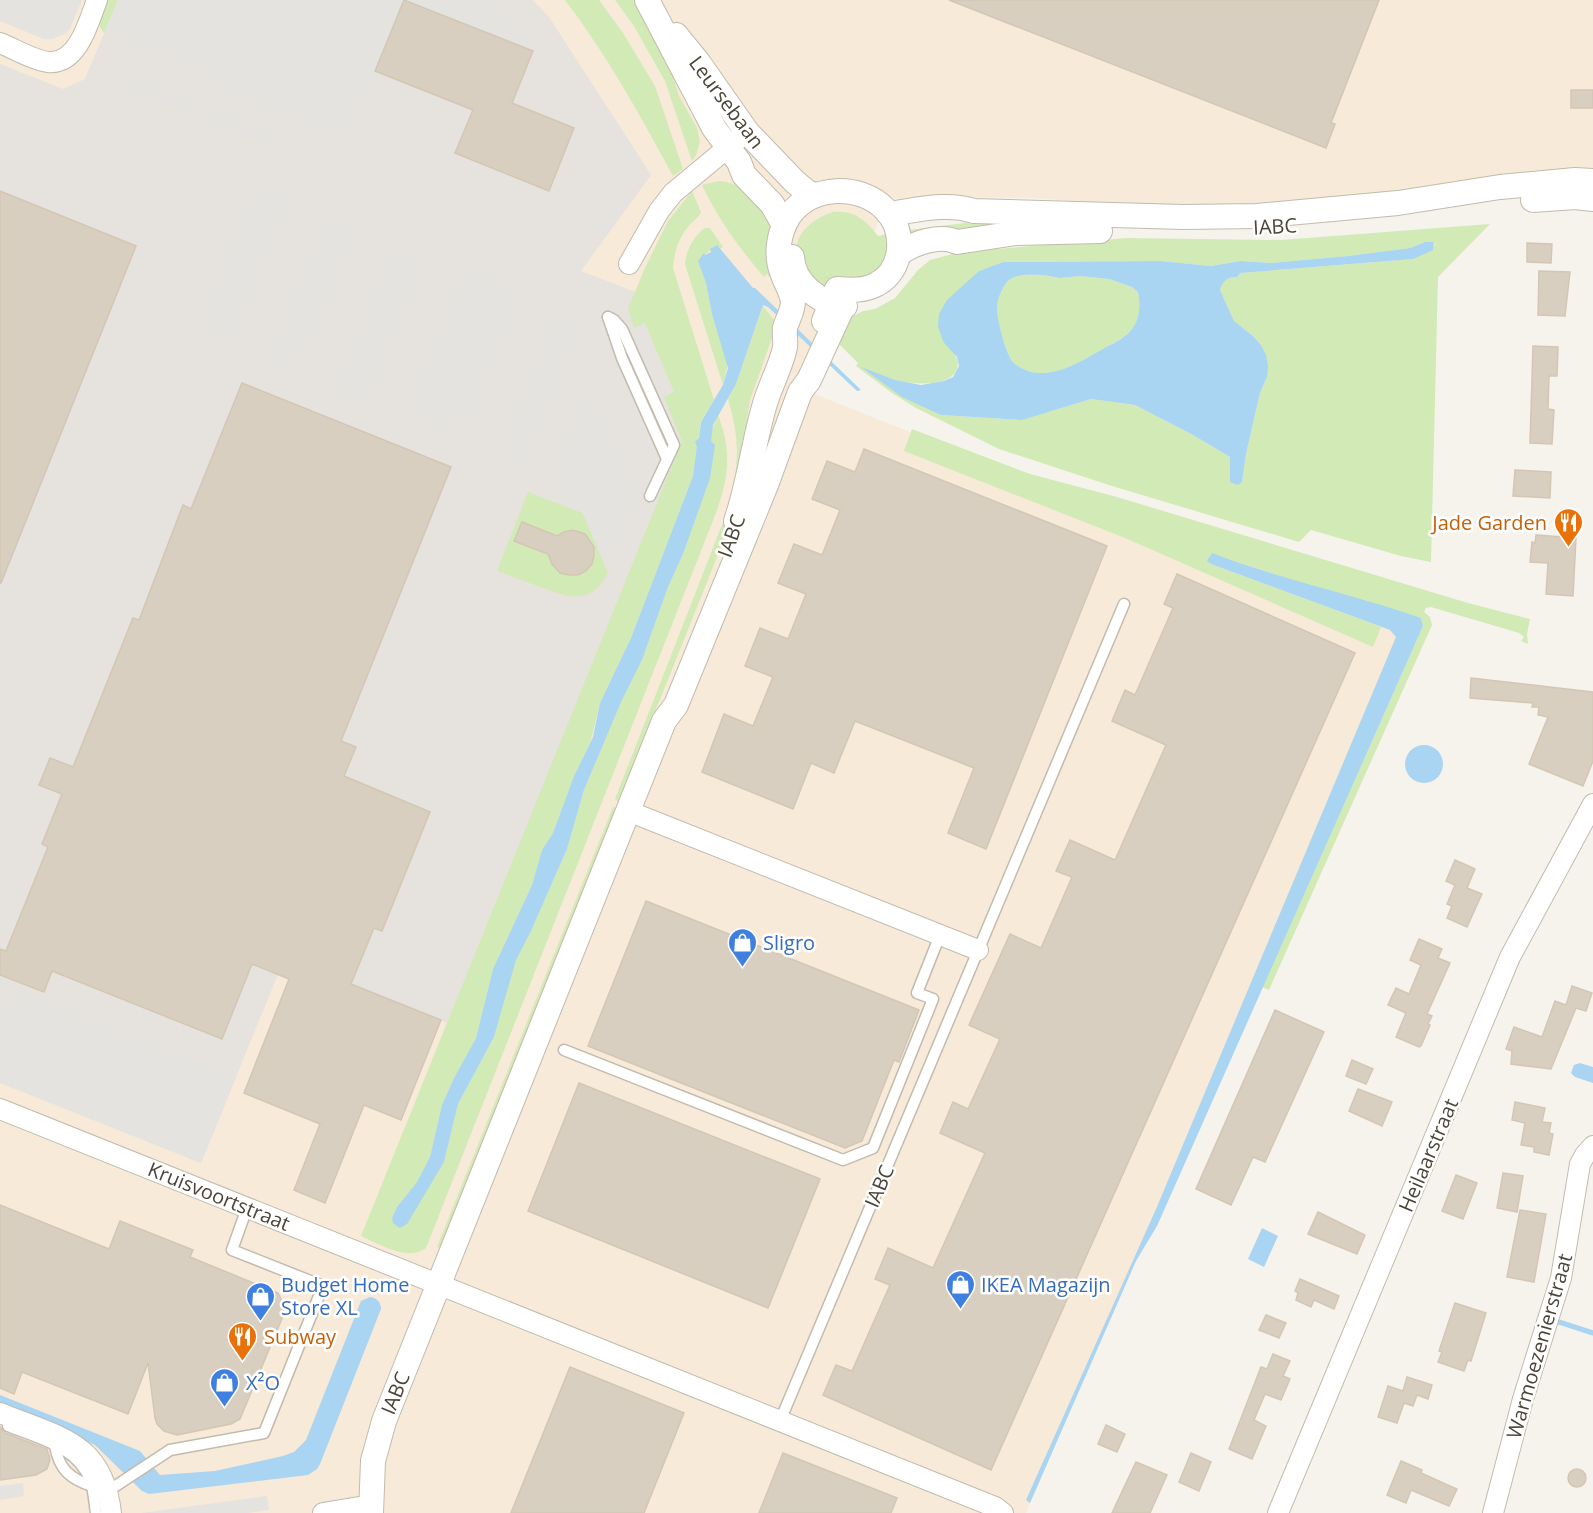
<svg xmlns="http://www.w3.org/2000/svg" width="1593" height="1513" font-family="'Open Sans',sans-serif">
  <style>
    .commercial { fill: #f7ead8 }
    .industrial { fill: #e6e2dd }
    .green { fill: #d2eab5; fill-rule: evenodd }
    .parking { fill: #e5e3e0 }
    .water { fill: #a9d4f2; fill-rule: evenodd }
    .lines { fill: none; stroke-linecap: round; stroke-linejoin: round }
    .stream { stroke: #a9d4f2; stroke-width: 5 }
    .building { fill: #d8cfc1; stroke: #d3c7b4; stroke-width: 1.5 }
    .service-casing { stroke: #c2bbae; stroke-width: 13 }
    .minor-casing { stroke: #c2bbae; stroke-width: 22 }
    .tertiary-casing { stroke: #c2bbae; stroke-width: 26 }
    .service { stroke: #fff; stroke-width: 10 }
    .minor { stroke: #fff; stroke-width: 20 }
    .tertiary { stroke: #fff; stroke-width: 24 }
    .labels { text-anchor: middle; dominant-baseline: central; stroke-width: 5; stroke-linejoin: round; paint-order: stroke }
    .street-label { font-size: 20px; fill: #4b4439; stroke: #fff }
    .food-label { font-size: 20px; fill: #c56008; stroke: #fff; text-anchor: end }
    .shop-label { font-size: 20px; fill: #366cbe; stroke: #fff; text-anchor: start }
  </style>
  <rect width="100%" height="100%" fill="#f6f3ec"/>
  <polygon class="commercial" points="0,0 1593,0 1593,170 1313,205 1204,211 1034,198 958,197 906,201 888,196 814,394 1404,627 1026,1513 0,1513"/>
  <polygon class="industrial" points="118,0 533,0 549,17 651,175 581,271 682,310 704,388 450,1024 285,957 201,1163 0,1083 0,64 63,89 85,79"/>
  <g class="green">
    <polygon points="108,0 118,0 104,33 100,27 100,23"/>
    <path d="M565 0H599L623 33 655 86 683 169 673 176C640 115 607 55 565 0Z"/>
    <polygon points="615,0 634,0 664,48 679,96 697,128 700,142 696,155 692,161 665,81 634,26"/>
    <path d="M719 181C741 182 766 202 771 224 776 244 776 265 779 286L767 274 764 277C739 248 718 219 702 185Z"/>
    <path d="M692 191 701 212C698 219 692 221 688 227 678 239 674 253 673 268L714 400 701 421 693 476 631 638 600 703 591 740 574 776 553 833 542 850 532 885 493 969 476 1038 454 1078 442 1105 430 1157 417 1182 397 1207 392 1218 393 1223 433 1180 444 1162 458 1104 494 1037 516 959 531 931 567 849 584 790 622 700 642 660 668 587 683 554 694 520 710 435 718 415C733 453 728 482 714 518L426 1248C407 1262 380 1244 361 1236L682 441 664 397 674 392 645 323 634 328 628 309 644 270 668 221Z"/>
    <path d="M833 212C854 210 866 220 878 236L891 233 881 272 823 291C817 284 800 264 798 256 791 234 816 217 833 212Z"/>
    <polygon points="1051,220 911,239 909,230 980,221"/>
    <path d="M1490 224 1438 277 1431 562 1401 556 1311 530 1299 542 1112 486 999 449 916 408 892 393 856 366 858 363 835 340 846 320 863 311 875 309 895 298 918 270 930 260 960 252 1127 238 1281 240ZM1425 242H1434L1435 245 1412 259 1239 273 1237 277C1227 277 1223 281 1220 290L1234 321 1253 336 1261 345 1267 377 1260 393 1246 454 1242 482H1230V457L1193 435 1135 405 1091 399 1021 420 941 415 864 369C874 372 884 378 895 380 911 384 947 388 956 371 962 359 952 351 944 343L969 281 979 271 1003 262 1161 261 1209 266 1241 261 1271 263 1348 256 1410 248Z"/>
    <path d="M705 228H710L723 247 719 249 716 245 698 261 706 283 712 314 728 363 723 385 685 264C686 251 694 235 705 228Z"/>
    <path d="M1043 275 1060 278 1080 276 1109 279 1132 287 1138 292C1143 320 1135 333 1108 346 1084 358 1060 378 1031 372 1025 370 1016 366 1012 361 1005 351 997 319 997 307 997 300 1002 288 1007 282 1015 273 1032 275 1043 275Z"/>
    <path d="M763 306 777 324 750 400 732 515 721 547 619 802 615 799 727 512C739 468 741 443 728 399L736 384Z"/>
    <polygon points="912,429 1030,474 1117,497 1468,603 1530,619 1527,634 1528,644 1521,641 1524,637 1519,633 1431,607 1426,608 1424,612 1430,617 1432,625 1269,990 1262,987 1423,626 1421,618 1336,594 1212,554 1211,564 1381,627 1373,647 1125,538 904,451"/>
    <path d="M528 492 583 513 608 573C590 607 567 597 538 586 524 581 511 576 497 571Z"/>
    <polygon points="613,807 617,808 445,1240 440,1248 437,1247"/>
  </g>
  <g class="parking">
    <polygon points="0,0 82,0 70,29 64,34 52,39 44,39 0,21"/>
    <polygon points="118,0 403,0 347,141 204,84 208,73 105,31"/>
    <polygon points="405,0 487,0 487,3 514,14 512,20 534,29 527,49"/>
    <polygon points="110,67 320,151 315,162 105,79"/>
    <polygon points="615,119 641,160 630,167 604,126"/>
    <polygon points="621,188 634,197 605,235 592,226"/>
    <polygon points="267,189 281,193 287,200 287,208 230,349 218,345 203,310 249,195 248,192"/>
    <polygon points="327,214 337,214 347,220 353,229 354,238 308,354 276,368 263,362 320,221"/>
    <polygon points="398,244 411,245 416,248 422,255 423,267 373,392 355,400 331,390 387,251"/>
    <polygon points="473,273 481,273 516,288 519,295 518,305 475,413 434,431 401,417 455,284 464,276"/>
    <polygon points="556,304 577,312 583,318 585,324 533,452 525,462 510,462 495,456"/>
    <polygon points="589,377 640,495 608,573 583,513 565,506 551,471"/>
    <polygon points="23,991 236,1078 201,1163 0,1082 0,998 17,1005"/>
    <polygon points="23,1483 24,1496 0,1500 0,1486"/>
    <polygon points="267,1496 269,1510 248,1513 141,1513"/>
  </g>
  <g class="water">
    <path d="M1425 242H1434L1433 250 1413 259 1240 273 1237 277C1227 277 1223 281 1220 290L1234 321 1253 336 1261 345 1266 355 1268 366 1267 377 1260 393 1246 454 1242 482 1238 485 1230 482V457L1193 435 1135 405 1091 399 1022 420 941 415 902 397 861 367 895 380 921 385 944 381 953 377 959 366 957 357 944 343 938 327 939 314 947 300 979 271 1003 262 1161 261 1210 266 1241 261 1271 263 1348 256 1410 248ZM1043 275 1060 278 1080 276 1109 279 1132 287 1138 292C1143 320 1134 334 1108 346 1085 358 1059 378 1031 372 1025 370 1016 366 1012 361 1005 351 997 319 997 307 997 300 1002 288 1007 282 1015 273 1032 275 1043 275Z"/>
    <polygon points="717,245 753,288 755,288 861,390 857,391 768,307 763,305 736,384 713,425 711,441 715,445 710,478 683,554 668,587 642,660 622,700 584,790 567,849 531,931 516,960 494,1037 458,1104 444,1162 407,1224 400,1228 393,1223 392,1218 397,1207 417,1182 430,1157 442,1105 454,1078 476,1038 493,969 532,885 542,850 553,833 574,776 593,737 600,703 631,638 693,476 697,446 695,442 699,438 701,422 723,385 728,368 712,314 706,283 698,261 704,253 705,255 711,252 710,249"/>
    <path d="M1212 553C1280 579 1352 594 1421 618L1423 626 1185 1163 1157 1226 1136 1261 1030 1503 1026 1500 1156 1209 1396 637 1390 630 1211 564 1207 561Z"/>
    <circle cx="1424" cy="764" r="19"/>
    <polygon points="1580,1063 1593,1067 1593,1083 1575,1077 1571,1073 1574,1065"/>
    <polygon points="1262,1228 1278,1236 1264,1267 1248,1259"/>
    <path d="M370 1297C377 1298 381 1302 381 1309L320 1464 317 1469 308 1475 149 1494 142 1491 95 1445 0 1406V1395L140 1451 160 1475 215 1471 283 1456 294 1452 306 1440 361 1301Z"/>
  </g>
  <g class="lines">
    <polyline class="stream" points="1559,1322 1593,1333"/>
  </g>
  <g class="building">
    <polygon points="404,0 533,51 512,103 574,128 549,191 455,153 473,110 375,71"/>
    <polygon points="949,0 1379,0 1331,123 1335,124 1326,148"/>
    <rect x="1571" y="90" width="22" height="18"/>
    <polygon points="0,191 136,246 1,583 0,583"/>
    <polygon points="1527,243 1552,244 1551,263 1527,262"/>
    <polygon points="1539,271 1570,272 1565,316 1538,315"/>
    <polygon points="1533,346 1558,347 1557,376 1549,376 1548,409 1554,410 1552,444 1530,443"/>
    <polygon points="242,383 451,467 341,741 356,747 344,776 430,812 382,931 374,928 351,984 441,1020 401,1120 364,1105 325,1203 294,1190 320,1124 244,1093 289,979 252,964 222,1039 52,971 44,992 0,975 0,949 6,951 48,847 42,844 62,794 39,785 50,758 73,767 133,618 139,620 183,505 191,509"/>
    <polygon points="864,449 1107,546 986,849 948,833 974,768 855,721 834,773 811,763 793,809 702,772 724,714 753,726 773,677 745,666 760,628 788,639 806,594 778,583 794,544 822,555 840,510 812,499 827,461 855,472"/>
    <polygon points="1515,470 1551,472 1550,498 1513,496"/>
    <polygon points="522,522 557,536 564,532 573,530 585,534 594,547 594,556 592,564 586,571 578,575 569,575 560,573 552,564 548,554 514,541"/>
    <polygon points="1536,535 1576,538 1573,596 1546,594 1548,563 1530,562 1532,542 1535,543"/>
    <polygon points="1177,574 1355,653 991,1470 823,1395 836,1365 852,1371 890,1285 875,1279 888,1248 933,1268 985,1153 940,1133 953,1102 968,1109 1000,1039 969,1025 1010,934 1041,948 1072,877 1056,871 1070,840 1115,860 1166,745 1112,721 1125,690 1135,695 1173,608 1164,604"/>
    <polygon points="1471,678 1593,692 1593,761 1583,786 1529,764 1548,717 1538,715 1539,707 1532,707 1533,703 1470,698"/>
    <polygon points="1455,860 1475,869 1467,888 1482,894 1467,927 1447,918 1452,906 1447,904 1455,885 1446,881"/>
    <polygon points="646,901 919,1010 899,1062 894,1060 862,1141 845,1148 588,1046"/>
    <polygon points="1419,939 1442,949 1438,958 1450,963 1427,1014 1432,1016 1428,1024 1430,1025 1421,1046 1419,1047 1396,1037 1406,1013 1388,1005 1396,988 1409,994 1421,965 1410,960"/>
    <polygon points="1572,986 1592,993 1586,1011 1576,1008 1551,1069 1511,1064 1512,1051 1506,1049 1514,1027 1542,1037 1555,1001 1566,1005"/>
    <polygon points="1275,1010 1324,1032 1265,1162 1253,1157 1231,1205 1196,1189"/>
    <polygon points="1352,1060 1373,1069 1366,1084 1346,1076"/>
    <polygon points="579,1083 820,1179 768,1308 528,1211"/>
    <polygon points="1358,1089 1392,1102 1382,1126 1349,1111"/>
    <polygon points="1515,1102 1545,1108 1542,1122 1551,1123 1549,1133 1553,1134 1549,1155 1534,1152 1534,1147 1521,1145 1525,1123 1512,1120"/>
    <polygon points="1503,1173 1523,1176 1517,1212 1497,1208"/>
    <polygon points="1456,1175 1477,1183 1463,1219 1442,1211"/>
    <polygon points="0,1205 109,1249 120,1221 193,1250 190,1257 278,1293 284,1305 283,1316 240,1419 231,1424 177,1435 164,1431 157,1424 155,1418 148,1363 128,1414 22,1372 14,1394 0,1388"/>
    <polygon points="1520,1210 1546,1214 1534,1282 1507,1277"/>
    <polygon points="1318,1212 1365,1235 1357,1254 1308,1234"/>
    <polygon points="1300,1279 1339,1296 1334,1309 1314,1300 1311,1307 1296,1300 1298,1293 1295,1291"/>
    <polygon points="1455,1303 1486,1313 1471,1361 1468,1360 1464,1371 1438,1362 1442,1352 1439,1351"/>
    <polygon points="1266,1315 1286,1323 1279,1338 1259,1330"/>
    <polygon points="1273,1354 1290,1361 1283,1376 1290,1379 1281,1400 1265,1394 1254,1420 1266,1426 1252,1459 1229,1449 1261,1367 1267,1369"/>
    <polygon points="570,1367 684,1413 644,1513 511,1513"/>
    <polygon points="1407,1377 1432,1385 1428,1399 1417,1395 1413,1406 1404,1403 1397,1423 1378,1417 1388,1386 1403,1391"/>
    <polygon points="1106,1425 1125,1434 1117,1452 1098,1444"/>
    <polygon points="0,1427 5,1433 47,1449 50,1460 47,1469 36,1475 0,1480"/>
    <polygon points="783,1453 897,1498 891,1513 759,1513"/>
    <polygon points="1191,1453 1211,1462 1199,1491 1179,1482"/>
    <polygon points="1401,1461 1422,1470 1421,1473 1457,1489 1449,1506 1411,1490 1406,1503 1387,1495"/>
    <polygon points="1136,1462 1167,1475 1150,1513 1112,1513"/>
    <circle cx="1577" cy="1478" r="9"/>
  </g>
  <g class="lines">
    <defs>
      <g id="service">
        <polyline points="608,317 614,320 622,329 674,445 650,496"/>
        <polyline points="608,317 622,358 667,459"/>
        <polyline points="564,1050 843,1160 873,1148 933,999 917,993 940,935"/>
        <polyline points="780,1421 1124,604"/>
        <path d="M8 1426C38 1438 78 1447 90 1480 94 1490 94 1502 96 1513"/>
        <path d="M55 1446C59 1469 70 1479 92 1486"/>
        <polyline points="108,1491 170,1450 264,1433 323,1286 232,1250 247,1208"/>
      </g>
      <g id="minor">
        <path d="M0 43C15 49 32 60 48 62 78 65 89 21 97 0"/>
        <polyline points="629,264 659,211 673,193 738,139"/>
        <polyline points="628,811 978,950"/>
        <polyline points="0,1109 995,1507 1003,1513"/>
        <path d="M0 1413C58 1437 103 1441 111 1513"/>
        <polyline points="323,1513 371,1505"/>
        <polyline points="1278,1513 1510,957 1593,804"/>
        <polyline points="1493,1513 1523,1399 1561,1278 1580,1164 1585,1155 1593,1146"/>
      </g>
      <g id="tertiary">
        <polyline points="647,0 714,128 739,162 744,175 772,204 784,225"/>
        <polyline points="676,35 698,62 747,132 795,182 807,192 815,195"/>
        <polyline points="1533,200 1575,197 1593,199"/>
        <path d="M889 214C917 210 947 202 974 211L1183 217 1257 216 1398 203 1500 187 1575 180 1593 181"/>
        <path d="M899 254C913 243 940 234 957 242L1016 233 1100 231"/>
        <path d="M792 257C793 283 820 304 845 306"/>
        <path d="M736 521C749 484 753 445 764 407 769 388 782 364 785 347 786 341 784 334 785 328 787 320 793 311 793 302 792 292 785 282 782 272 775 254 779 232 789 216 811 185 859 183 885 209 906 229 904 270 877 284 865 291 851 290 837 289L824 321"/>
        <polyline points="371,1513 373,1461 384,1421 664,721 676,705 766,485 800,392 809,380 843,306"/>
      </g>
    </defs>
    <use href="#service" class="service-casing"/>
    <use href="#minor" class="minor-casing"/>
    <use href="#tertiary" class="tertiary-casing"/>
    <use href="#service" class="service"/>
    <use href="#minor" class="minor"/>
    <use href="#tertiary" class="tertiary"/>
  </g>
  <defs>
    <symbol id="restaurant-pin" viewBox="-11 -11 22 30"><path d="M0 17L-7.5 6A9.5 9.5 0 1 1 7.5 6Z" fill="#e8710a" stroke="#fff"/><path d="M-5-6h1v4h1v-4h1v4h1v-4h1v5L-1.5 .5V6h-2V.5L-5-1ZM5-6V6H3V1.5H1.5Q1.5-4 5-6Z" fill="#fff"/></symbol>
    <symbol id="shop-pin" viewBox="-11 -11 22 30"><path d="M0 17L-7.5 6A9.5 9.5 0 1 1 7.5 6Z" fill="#3f7fe0" stroke="#fff"/><path d="M-5-2.5h2.3a2.7 3.5 0 0 1 5.4 0H5L5.5 6h-11ZM-1.5-2.5h3a1.5 2.3 0 0 0-3 0Z" fill="#fff"/></symbol>
  </defs>
  <g fill-rule="evenodd">
    <use href="#restaurant-pin" x="1552" y="506" width="33" height="45"/>
    <use href="#shop-pin" x="726" y="926" width="33" height="45"/>
    <use href="#shop-pin" x="944" y="1268" width="33" height="45"/>
    <use href="#shop-pin" x="244" y="1280" width="33" height="45"/>
    <use href="#restaurant-pin" x="226" y="1320" width="33" height="45"/>
    <use href="#shop-pin" x="208" y="1366" width="33" height="45"/>
  </g>
  <g class="labels">
    <g class="street-label">
      <text transform="translate(727 102) rotate(53)">Leursebaan</text>
      <text transform="translate(1275 226) rotate(-3)">IABC</text>
      <text transform="translate(731 536) rotate(-70)">IABC</text>
      <text transform="translate(1428 1155) rotate(-67)">Heilaarstraat</text>
      <text transform="translate(879 1186) rotate(-67)">IABC</text>
      <text transform="translate(219 1196) rotate(22)">Kruisvoortstraat</text>
      <text transform="translate(1539 1346) rotate(-74)">Warmoezenierstraat</text>
      <text transform="translate(395 1393) rotate(-68)">IABC</text>
    </g>
    <g class="food-label">
      <text x="1547" y="522">Jade Garden</text>
      <text x="264" y="1336" text-anchor="start">Subway</text>
    </g>
    <g class="shop-label">
      <text x="763" y="942">Sligro</text>
      <text x="281" y="1284">Budget Home<tspan x="281" dy="23">Store XL</tspan></text>
      <text x="981" y="1284">IKEA Magazijn</text>
      <text x="246" y="1382">X²O</text>
    </g>
  </g>
</svg>
